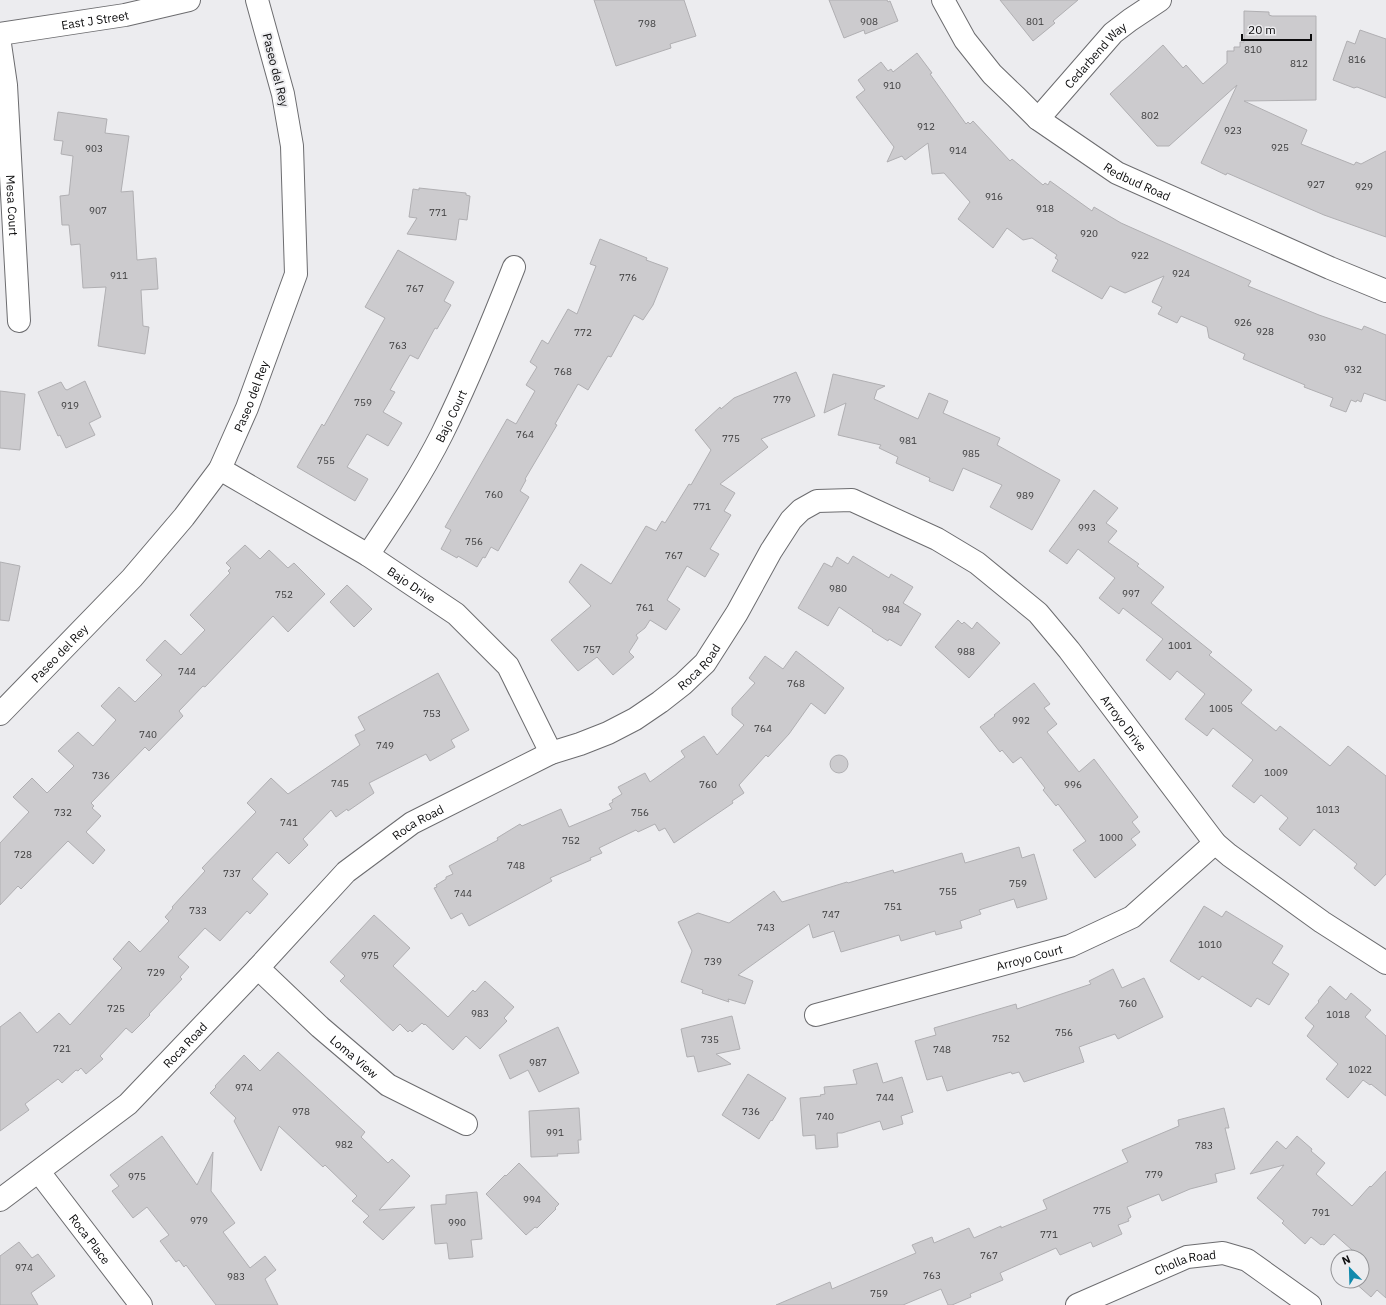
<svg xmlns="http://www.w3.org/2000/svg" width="1386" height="1305" font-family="'IBM Plex Sans',sans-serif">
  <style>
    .building { fill: #cccbce; stroke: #b0afb2 }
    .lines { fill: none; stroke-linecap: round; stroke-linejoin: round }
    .minor-casing { stroke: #6c6c6f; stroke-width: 24 }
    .tertiary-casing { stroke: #6c6c6f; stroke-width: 24 }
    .secondary-casing { stroke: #6c6c6f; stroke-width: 24 }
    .minor { stroke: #fff; stroke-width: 22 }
    .tertiary { stroke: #fff; stroke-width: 22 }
    .secondary { stroke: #fff; stroke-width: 22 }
    .labels { text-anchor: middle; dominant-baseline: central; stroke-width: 4; stroke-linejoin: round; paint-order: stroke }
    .number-label { font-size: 10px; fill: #3c3c3d }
    .street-label { font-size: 12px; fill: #0c0c0d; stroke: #ececef }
  </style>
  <rect width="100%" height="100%" fill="#ececef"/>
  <g class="building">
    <polygon points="594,0 684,0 696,36 670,44 671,48 616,66"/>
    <polygon points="829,0 887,0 888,2 890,1 898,21 865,34 864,30 844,38"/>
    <polygon points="1000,0 1078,0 1053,21 1055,23 1033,41"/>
    <polygon points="1244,11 1269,12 1269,15 1272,16 1316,16 1316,100 1244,101 1307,130 1301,144 1354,165 1356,162 1361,164 1386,151 1386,237 1324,215 1227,173 1226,175 1201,163 1237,85 1169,146 1157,146 1110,94 1163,45 1183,68 1186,65 1203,84 1227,63 1227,51 1234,51 1234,47 1240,47 1240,42 1244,42"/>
    <polygon points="1360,30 1386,39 1386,98 1357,87 1354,88 1333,80 1347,41 1355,44"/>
    <polygon points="917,53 932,73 930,74 966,124 968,122 970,124 973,121 1010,161 1012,159 1043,185 1045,183 1048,185 1050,181 1092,211 1094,207 1121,223 1251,281 1248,286 1319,315 1362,330 1364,326 1386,335 1386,401 1364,393 1361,402 1357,400 1356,402 1351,400 1346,412 1330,406 1333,398 1304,387 1305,385 1243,359 1245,354 1209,338 1207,327 1181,316 1177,323 1158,314 1162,307 1152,302 1164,276 1125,293 1110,286 1102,299 1052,271 1058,260 1055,258 1057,255 1032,238 1023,240 1007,228 993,248 958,219 970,202 944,173 932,174 928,143 905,160 902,156 887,162 894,147 856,97 865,90 858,80 881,62 888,71 891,69 893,72"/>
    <polygon points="58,112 107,119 105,133 129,136 121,192 133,191 137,260 156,258 158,289 141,290 143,326 149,327 145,354 98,346 106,287 83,288 80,244 71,245 69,225 62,225 60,196 69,195 73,156 61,154 63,141 54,140"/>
    <polygon points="419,188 466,193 466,195 470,196 467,220 459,219 456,240 407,234 417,218 409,217 413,189 419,190"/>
    <polygon points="600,239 647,258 646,260 668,268 653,305 643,320 634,315 611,357 608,356 588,390 578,384 555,424 557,425 525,479 526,480 520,491 529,497 498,551 491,547 485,558 483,557 477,567 458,556 457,558 441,549 451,530 445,527 507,419 516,424 535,391 526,385 537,367 530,362 542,340 548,344 568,309 577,314 596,266 590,264"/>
    <polygon points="398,250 454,282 444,301 451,305 437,329 435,328 418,359 410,355 390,390 395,392 383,412 402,423 388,446 367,434 347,467 368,479 355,501 297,467 322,424 324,426 385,318 365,307"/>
    <polygon points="796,372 815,416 761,439 768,447 720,484 735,493 724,511 731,515 710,549 719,554 705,577 687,566 667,600 680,609 666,630 650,620 645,628 636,635 638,638 629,652 634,657 613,675 597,657 578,671 551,640 591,606 569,582 581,564 611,584 646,526 656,531 662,521 665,523 689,484 691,485 711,450 695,430 720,407 721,409 734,398"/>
    <polygon points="833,374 885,386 877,390 874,399 918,419 929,393 948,401 943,413 1000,438 997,445 1060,480 1032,530 990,507 1002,485 963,468 953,491 929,481 930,478 896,463 898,457 879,448 881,445 838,435 846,403 824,413"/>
    <polygon points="85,381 101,417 89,423 95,435 66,448 60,435 58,436 38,392 61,382 65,389 67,390"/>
    <polygon points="0,391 25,394 20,450 0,448"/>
    <polygon points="1094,490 1118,508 1106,523 1117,531 1108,542 1139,564 1137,566 1164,587 1151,603 1212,652 1209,655 1252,690 1241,703 1276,731 1280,726 1330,766 1348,746 1386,776 1386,874 1375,886 1354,868 1357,864 1314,829 1300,846 1279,829 1288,818 1261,795 1254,803 1232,786 1253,760 1213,728 1207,736 1185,719 1205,694 1177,671 1170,680 1146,660 1163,639 1123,608 1119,614 1099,598 1115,578 1078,549 1067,564 1049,551"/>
    <polygon points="245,545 260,559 269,550 288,568 294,563 325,594 288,632 273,616 205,687 203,686 179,711 183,716 149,751 145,747 91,803 94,806 92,808 101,816 86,832 105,850 93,864 68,841 21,889 18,886 0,905 0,843 29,812 13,797 32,778 47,793 74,766 58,751 78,732 93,746 116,720 101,706 119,687 135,702 162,675 146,660 165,640 181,655 205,630 190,615 230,573 228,571 231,568 226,563"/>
    <polygon points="853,556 889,578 891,574 913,587 903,603 921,614 901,646 889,639 888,641 872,631 873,630 839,607 828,626 798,608 824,563 832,567 837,557 848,564"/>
    <polygon points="0,562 20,566 9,621 0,620"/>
    <polygon points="347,585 372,609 354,627 330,602"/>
    <polygon points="958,620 962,624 964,622 972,629 977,622 1000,643 969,678 935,647"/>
    <polygon points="796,651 844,688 825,714 811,703 789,734 768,757 766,755 739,785 744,793 732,801 733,803 674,843 665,828 659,831 655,824 638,832 636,830 599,848 602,853 590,858 591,860 550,878 552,881 469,926 462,913 451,919 434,888 437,887 436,885 446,879 446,877 453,874 449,866 498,840 497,838 520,824 522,826 561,809 569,827 612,809 609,804 613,802 612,800 622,794 618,787 645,773 650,782 685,757 681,751 704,736 717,755 744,725 732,715 732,708 755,683 749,678 765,656 783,669"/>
    <polygon points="438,673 469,730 451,740 455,747 430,761 426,754 369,783 374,793 348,811 347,809 336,817 331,810 303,839 308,845 289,864 277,852 252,879 268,894 250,914 247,911 220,941 205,928 178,957 189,967 180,977 182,979 149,1014 150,1015 132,1033 126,1028 100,1056 103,1059 86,1074 81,1068 78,1071 76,1070 62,1083 58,1079 25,1104 29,1110 0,1131 0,1027 20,1012 37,1033 59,1013 70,1025 122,968 113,959 129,941 140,952 169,921 165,917 173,908 172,907 205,871 202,868 256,812 247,803 271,778 288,794 360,745 355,735 365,730 358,717"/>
    <polygon points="1034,683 1050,704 1044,708 1057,724 1047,732 1079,772 1094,759 1138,817 1132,822 1140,832 1131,839 1136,845 1095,878 1073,850 1086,841 1058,804 1056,806 1043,790 1045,788 1021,757 1013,763 1002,750 1000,752 980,727 995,716 994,715"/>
    <circle cx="839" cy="764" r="9"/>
    <polygon points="1019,847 1022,858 1034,854 1047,899 1017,908 1014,899 979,910 981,914 960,921 962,928 936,935 935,931 901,941 899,935 841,952 834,931 813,938 809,924 738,975 753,981 745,1004 728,999 729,1002 702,993 703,990 681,982 692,951 678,922 698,913 729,923 774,891 782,902 847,882 848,883 893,870 894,873 962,853 965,863"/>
    <polygon points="1204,906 1222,917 1226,911 1283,946 1272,963 1289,974 1269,1005 1257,998 1251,1007 1202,976 1199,980 1170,961"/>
    <polygon points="374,915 410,948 393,966 448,1017 473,990 475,992 485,981 514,1007 504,1018 507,1021 480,1049 466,1036 453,1050 425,1024 424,1025 422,1023 412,1032 410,1030 408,1032 400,1024 393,1031 340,981 345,976 330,962"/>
    <polygon points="1113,969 1122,988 1144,978 1163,1017 1118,1039 1115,1034 1079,1047 1084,1062 1024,1082 1019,1072 1012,1074 1011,1072 947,1091 942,1076 927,1080 915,1041 936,1035 934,1028 1016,1004 1017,1009 1091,984 1089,981"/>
    <polygon points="1330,986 1346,1000 1351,993 1371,1010 1365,1017 1386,1036 1386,1096 1371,1084 1370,1085 1363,1080 1348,1098 1326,1079 1338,1064 1307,1036 1314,1026 1305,1018 1319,1002 1318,1001"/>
    <polygon points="732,1016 740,1049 716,1054 731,1064 698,1072 694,1056 687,1057 681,1029"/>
    <polygon points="558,1027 579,1073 539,1092 528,1070 510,1079 499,1055"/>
    <polygon points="278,1052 365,1132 361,1137 388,1163 392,1159 410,1176 379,1210 415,1207 383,1240 363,1222 369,1216 352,1201 357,1196 325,1165 323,1167 279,1126 261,1171 234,1121 236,1118 210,1093 216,1087 215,1086 244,1055 260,1071"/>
    <polygon points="877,1063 883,1083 902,1077 913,1112 901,1116 903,1124 883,1130 880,1121 842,1133 837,1133 838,1147 816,1149 815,1135 803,1136 800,1098 821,1096 820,1095 825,1094 824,1087 857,1084 853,1070"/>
    <polygon points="748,1074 786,1098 772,1121 771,1120 759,1139 722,1115"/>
    <polygon points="579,1108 581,1140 578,1140 579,1153 557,1154 558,1156 531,1157 529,1111"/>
    <polygon points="1224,1108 1229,1128 1225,1128 1235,1169 1215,1174 1217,1182 1190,1189 1162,1201 1159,1194 1127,1207 1131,1217 1128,1219 1129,1221 1118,1225 1122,1234 1093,1247 1091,1242 1060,1255 1056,1248 1000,1273 1003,1280 970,1294 971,1297 952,1305 948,1305 941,1289 903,1305 776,1305 830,1282 832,1289 916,1253 912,1245 932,1237 934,1243 969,1228 974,1238 1001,1226 1001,1228 1047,1209 1043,1200 1128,1162 1122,1150 1179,1126 1178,1120"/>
    <polygon points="162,1136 197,1185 213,1152 211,1191 235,1223 223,1232 250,1268 265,1256 276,1270 265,1279 278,1305 216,1305 186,1265 184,1267 179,1260 176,1262 160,1241 169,1235 147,1207 133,1218 112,1191 119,1186 110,1175"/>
    <polygon points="1297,1136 1312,1149 1311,1151 1325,1163 1316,1174 1352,1206 1370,1186 1371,1187 1386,1171 1386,1298 1377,1290 1371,1297 1353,1281 1362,1281 1362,1271 1368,1264 1362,1259 1362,1257 1360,1257 1334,1234 1324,1245 1322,1244 1321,1245 1311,1237 1305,1244 1282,1223 1284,1221 1257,1198 1284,1165 1250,1174 1277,1141 1286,1149"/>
    <polygon points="519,1163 559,1204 555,1208 556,1209 537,1228 535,1227 526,1235 486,1194 505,1175 506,1176"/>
    <polygon points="477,1192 482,1239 471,1240 473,1257 449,1259 447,1243 435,1244 431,1205 446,1204 446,1195"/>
    <polygon points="19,1242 32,1258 38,1254 55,1276 31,1293 38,1305 0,1305 0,1256"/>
  </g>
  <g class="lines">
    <defs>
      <g id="minor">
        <path id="s1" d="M943 0 965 40 992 74 1016 97 1038 119 1117 173 1330 268 1386 291"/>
        <path id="s2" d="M0 44 6 85 19 321"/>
        <path id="s3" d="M1038 119 1113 33 1130 20 1160 0"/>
        <path id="s4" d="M220 469 368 555 456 614 508 666 551 753"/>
        <path id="s5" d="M368 555C394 516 421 476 442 434 469 379 492 323 514 267"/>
        <path id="s6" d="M258 968 320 1027 388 1085 466 1124"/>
        <path id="s7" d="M816 1015 1070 946 1132 917 1215 843"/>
        <path id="s8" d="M39 1172 141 1305"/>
        <path id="s9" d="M0 1200 128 1104 258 968 346 872 412 823 551 753 580 744 608 733 635 719 660 702 683 684 705 663 737 613 771 551 791 520 801 510 817 501 852 500 937 539 977 563 1038 613 1069 650 1215 843 1229 855 1322 922 1386 963"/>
        <path id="s10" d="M1077 1305 1187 1257 1223 1253 1247 1260 1310 1305"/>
      </g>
      <g id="tertiary">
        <path id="s11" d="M0 34 125 15 189 0"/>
      </g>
      <g id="secondary">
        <path id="s12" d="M0 714 132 578 184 517 220 469 247 408 296 274 292 146 283 94 257 0"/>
      </g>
    </defs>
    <use href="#minor" class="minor-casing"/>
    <use href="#tertiary" class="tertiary-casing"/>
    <use href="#secondary" class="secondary-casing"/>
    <use href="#minor" class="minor"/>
    <use href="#tertiary" class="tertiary"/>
    <use href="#secondary" class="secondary"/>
  </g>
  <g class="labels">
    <g class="number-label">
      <text x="869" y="21">908</text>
      <text x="1035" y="21">801</text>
      <text x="647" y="23">798</text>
      <text x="1253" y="49">810</text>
      <text x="1357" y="59">816</text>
      <text x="1299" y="63">812</text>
      <text x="892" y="85">910</text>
      <text x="1150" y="115">802</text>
      <text x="926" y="126">912</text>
      <text x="1233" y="130">923</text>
      <text x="1280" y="147">925</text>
      <text x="94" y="148">903</text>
      <text x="958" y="150">914</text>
      <text x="1316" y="184">927</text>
      <text x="1364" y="186">929</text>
      <text x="994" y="196">916</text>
      <text x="1045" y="208">918</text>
      <text x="98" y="210">907</text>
      <text x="438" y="212">771</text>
      <text x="1089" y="233">920</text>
      <text x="1140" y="255">922</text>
      <text x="1181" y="273">924</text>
      <text x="119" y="275">911</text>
      <text x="628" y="277">776</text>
      <text x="415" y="288">767</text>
      <text x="1243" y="322">926</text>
      <text x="1265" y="331">928</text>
      <text x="583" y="332">772</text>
      <text x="1317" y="337">930</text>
      <text x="398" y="345">763</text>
      <text x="1353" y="369">932</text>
      <text x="563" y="371">768</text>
      <text x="782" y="399">779</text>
      <text x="363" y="402">759</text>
      <text x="70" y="405">919</text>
      <text x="525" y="434">764</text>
      <text x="731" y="438">775</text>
      <text x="908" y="440">981</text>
      <text x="971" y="453">985</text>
      <text x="326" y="460">755</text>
      <text x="494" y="494">760</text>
      <text x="1025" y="495">989</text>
      <text x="702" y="506">771</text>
      <text x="1087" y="527">993</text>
      <text x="474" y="541">756</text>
      <text x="674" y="555">767</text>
      <text x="838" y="588">980</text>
      <text x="1131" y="593">997</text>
      <text x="284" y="594">752</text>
      <text x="645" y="607">761</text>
      <text x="891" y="609">984</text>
      <text x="1180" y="645">1001</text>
      <text x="592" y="649">757</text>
      <text x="966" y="651">988</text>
      <text x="187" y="671">744</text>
      <text x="796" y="683">768</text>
      <text x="1221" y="708">1005</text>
      <text x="432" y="713">753</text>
      <text x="1021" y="720">992</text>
      <text x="763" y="728">764</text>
      <text x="148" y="734">740</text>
      <text x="385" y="745">749</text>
      <text x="1276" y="772">1009</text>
      <text x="101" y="775">736</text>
      <text x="340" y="783">745</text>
      <text x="708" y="784">760</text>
      <text x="1073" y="784">996</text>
      <text x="1328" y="809">1013</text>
      <text x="63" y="812">732</text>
      <text x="640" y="812">756</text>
      <text x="289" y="822">741</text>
      <text x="1111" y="837">1000</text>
      <text x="571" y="840">752</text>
      <text x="23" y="854">728</text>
      <text x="516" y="865">748</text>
      <text x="232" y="873">737</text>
      <text x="1018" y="883">759</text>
      <text x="948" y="891">755</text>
      <text x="463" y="893">744</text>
      <text x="893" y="906">751</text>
      <text x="198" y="910">733</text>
      <text x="831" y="914">747</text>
      <text x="766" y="927">743</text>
      <text x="1210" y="944">1010</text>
      <text x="370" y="955">975</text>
      <text x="713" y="961">739</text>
      <text x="156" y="972">729</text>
      <text x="1128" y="1003">760</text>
      <text x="116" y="1008">725</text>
      <text x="480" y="1013">983</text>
      <text x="1338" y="1014">1018</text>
      <text x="1064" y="1032">756</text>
      <text x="1001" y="1038">752</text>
      <text x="710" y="1039">735</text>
      <text x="62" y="1048">721</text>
      <text x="942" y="1049">748</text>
      <text x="538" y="1062">987</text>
      <text x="1360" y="1069">1022</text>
      <text x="244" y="1087">974</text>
      <text x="885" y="1097">744</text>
      <text x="301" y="1111">978</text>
      <text x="751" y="1111">736</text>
      <text x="825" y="1116">740</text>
      <text x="555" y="1132">991</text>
      <text x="344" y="1144">982</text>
      <text x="1204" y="1145">783</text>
      <text x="1154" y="1174">779</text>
      <text x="137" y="1176">975</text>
      <text x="532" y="1199">994</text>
      <text x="1102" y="1210">775</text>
      <text x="1321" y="1212">791</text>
      <text x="199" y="1220">979</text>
      <text x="457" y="1222">990</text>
      <text x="1049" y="1234">771</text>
      <text x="989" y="1255">767</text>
      <text x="24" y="1267">974</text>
      <text x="932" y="1275">763</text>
      <text x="236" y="1276">983</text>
      <text x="879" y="1293">759</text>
    </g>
    <g class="street-label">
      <text stroke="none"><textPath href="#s11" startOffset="96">East J Street</textPath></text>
      <text stroke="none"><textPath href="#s3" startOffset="86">Cedarbend Way</textPath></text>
      <text transform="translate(276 70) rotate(76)">Paseo del Rey</text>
      <text stroke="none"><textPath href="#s1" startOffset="271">Redbud Road</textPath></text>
      <text stroke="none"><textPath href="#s2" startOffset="162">Mesa Court</textPath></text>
      <text stroke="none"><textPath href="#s12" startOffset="409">Paseo del Rey</textPath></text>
      <text stroke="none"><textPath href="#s5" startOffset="162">Bajo Court</textPath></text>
      <text stroke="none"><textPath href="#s4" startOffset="224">Bajo Drive</textPath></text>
      <text stroke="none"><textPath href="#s12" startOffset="85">Paseo del Rey</textPath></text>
      <text stroke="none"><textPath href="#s9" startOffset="890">Roca Road</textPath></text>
      <text stroke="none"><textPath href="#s9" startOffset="1490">Arroyo Drive</textPath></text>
      <text stroke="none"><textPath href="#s9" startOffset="566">Roca Road</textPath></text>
      <text stroke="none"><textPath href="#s7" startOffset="221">Arroyo Court</textPath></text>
      <text stroke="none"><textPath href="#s9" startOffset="242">Roca Road</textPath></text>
      <text stroke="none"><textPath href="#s6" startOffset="131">Loma View</textPath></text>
      <text stroke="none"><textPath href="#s8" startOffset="84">Roca Place</textPath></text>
      <text stroke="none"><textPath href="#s10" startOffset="117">Cholla Road</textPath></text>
    </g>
  </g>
  <g transform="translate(1350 1269) rotate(337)"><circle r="19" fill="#ececef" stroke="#929295"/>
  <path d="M0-3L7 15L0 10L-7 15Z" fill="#118aad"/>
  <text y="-6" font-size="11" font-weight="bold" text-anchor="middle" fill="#0c0c0d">N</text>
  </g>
  <path d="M1242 34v6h69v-6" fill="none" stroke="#0c0c0d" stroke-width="2"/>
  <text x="1248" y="34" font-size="12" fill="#0c0c0d" stroke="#ececef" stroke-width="3" paint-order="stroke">20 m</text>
</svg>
